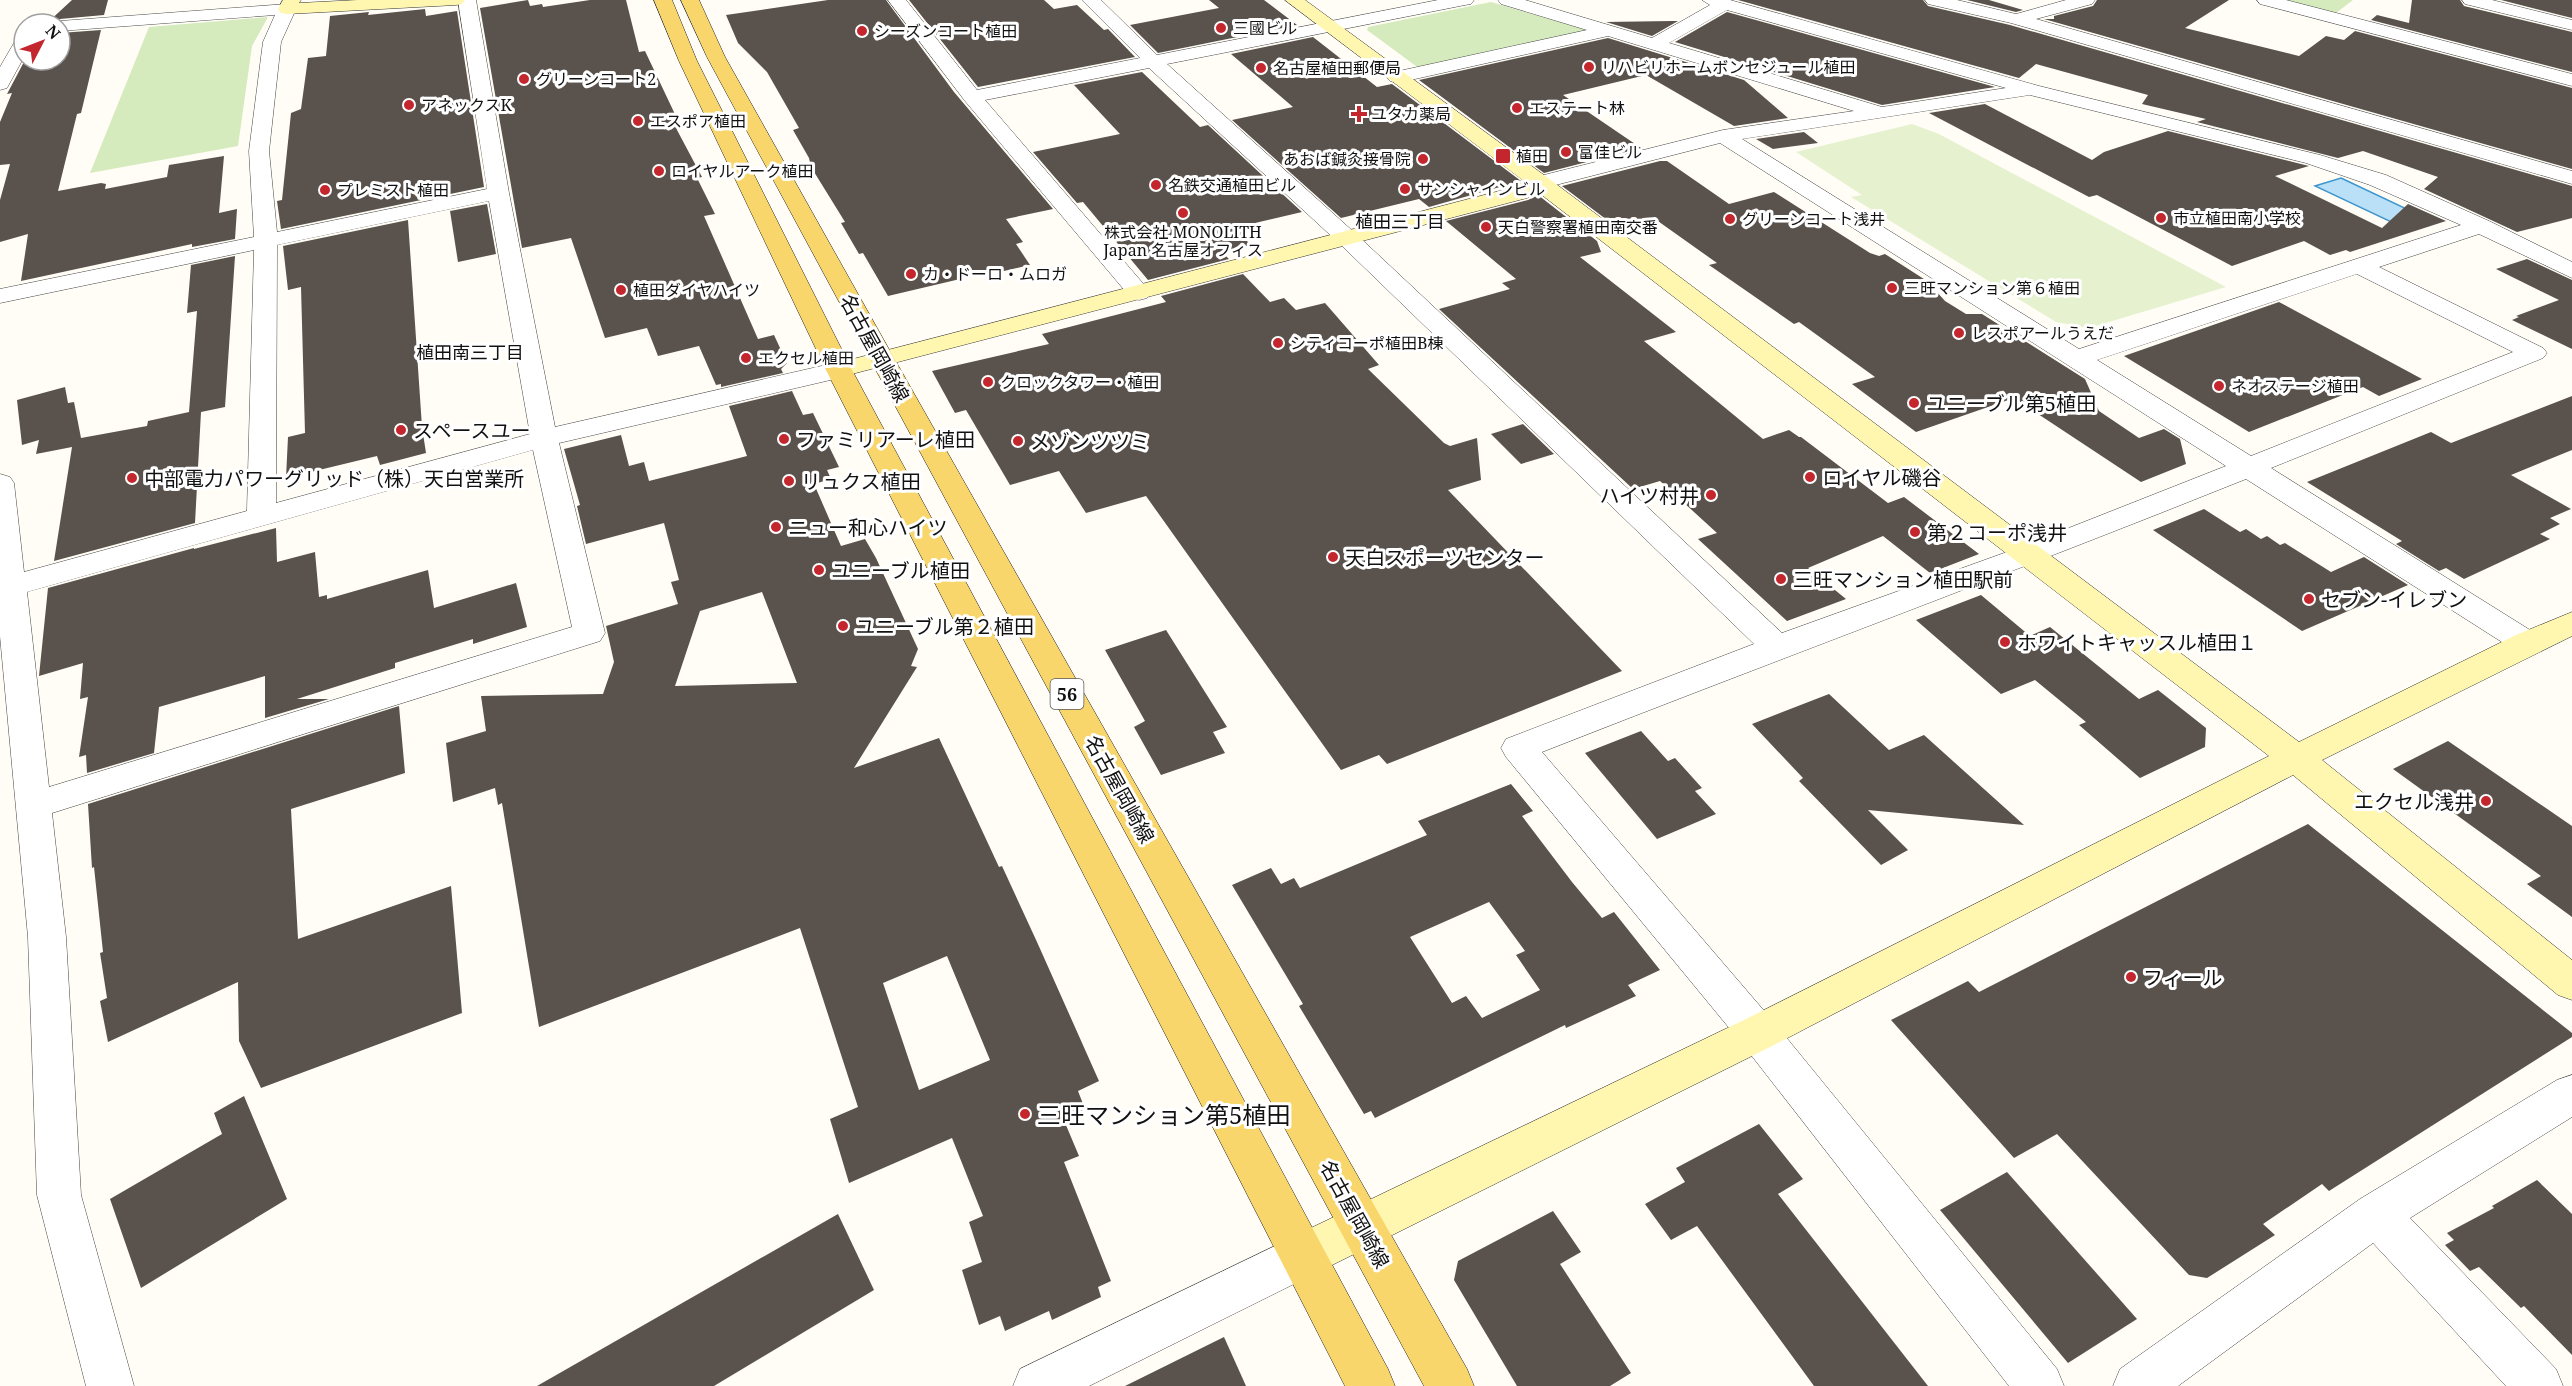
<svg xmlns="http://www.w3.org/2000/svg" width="2572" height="1386" font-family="'Noto Serif','Noto Sans JP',serif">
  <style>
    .green { fill: #d5ebbd }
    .pitch { fill: #e6f2cf }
    .water { fill: #b9e0f7; stroke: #3f96cf; stroke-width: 1.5 }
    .building { fill: #5a524d; fill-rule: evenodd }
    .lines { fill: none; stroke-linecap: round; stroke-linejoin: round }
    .street-casing { stroke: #444; stroke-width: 1 }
    .secondary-casing { stroke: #333; stroke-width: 1 }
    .primary-casing { stroke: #222; stroke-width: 1 }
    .street { fill: #fff; fill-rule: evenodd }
    .secondary { fill: #fff6b0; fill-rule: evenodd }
    .primary { fill: #f9d66b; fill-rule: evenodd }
    .poi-dot { fill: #c4262e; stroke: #fff; stroke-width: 2 }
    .labels { text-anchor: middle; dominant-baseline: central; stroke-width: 6; stroke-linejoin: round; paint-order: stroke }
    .far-poi-label { font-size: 16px; fill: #111; stroke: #fff; text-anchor: start }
    .far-neighbourhood-label { font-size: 18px; fill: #111; stroke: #fff }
    .shield { fill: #fff; stroke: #585858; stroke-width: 1.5 }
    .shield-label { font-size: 18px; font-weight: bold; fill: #111 }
    .street-label { font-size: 20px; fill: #111; stroke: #fff }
    .poi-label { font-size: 20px; fill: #111; stroke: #fff; text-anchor: start }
    .near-poi-label { font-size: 24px; fill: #111; stroke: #fff; text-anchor: start }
  </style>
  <rect width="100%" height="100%" fill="#fffdf5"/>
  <g class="green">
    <polygon points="2283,0 2353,0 2336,13"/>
    <polygon points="1491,2 1584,29 1584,33 1420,69 1367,30 1368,27"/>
    <polygon points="268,17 252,46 238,146 90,173 149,27"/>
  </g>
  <polygon class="pitch" points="1912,124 1939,134 2226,287 2089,328 2056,322 1851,197 1862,195 1796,152"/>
  <polygon class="water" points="2341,178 2430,220 2404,228 2315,186"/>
  <g class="building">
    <polygon points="72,0 108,0 104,15 60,19 46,24"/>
    <polygon points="528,0 530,6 542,4 543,7 590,0 626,0 639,52 645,51 682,129 677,130 702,177 697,178 715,214 704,216 758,339 774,335 787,363 781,369 783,373 721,387 721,384 716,385 699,346 658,356 647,328 605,338 571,238 522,248 480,8"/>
    <polygon points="828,0 886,0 954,92 1053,209 1006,219 1023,242 1016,244 1030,265 995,273 994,271 888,296 863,253 859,254 841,223 845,222 811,167 809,158 793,130 799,128 767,72 738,43 726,15"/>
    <polygon points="909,0 1044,0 1054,9 1077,5 1104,30 1108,29 1135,57 978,87"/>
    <polygon points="1209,0 1264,0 1297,25 1158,53 1130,25 1219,8"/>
    <polygon points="1738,0 1923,0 1928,6 2010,25 2572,186 2572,218 2517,232 2424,189 2438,177 2363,151 2338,158 2197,122 2206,119 2142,104 2148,95 2036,64 2019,78"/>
    <polygon points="1967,0 1989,0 2023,10 2016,12"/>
    <polygon points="2097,0 2229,0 2185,28 2299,56 2326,36 2344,40 2355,31 2572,88 2572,169 2044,19 2054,19 2054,16 2093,6"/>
    <polygon points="2412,0 2460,0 2464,6 2572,32 2572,72 2371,20 2377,15 2409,23"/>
    <polygon points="2501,0 2572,0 2572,18"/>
    <polygon points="425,9 426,16 457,11 484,187 281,229 277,201 282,200 291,113 301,109 308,58 326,56 330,16 369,12 368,15"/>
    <polygon points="1727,12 1995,87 1882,105 1675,42"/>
    <polygon points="1672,21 1678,21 1652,36 1606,22"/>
    <polygon points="101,30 81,113 77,114 58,191 101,183 106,184 105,189 167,177 169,165 224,156 219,213 237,209 235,239 192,247 192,244 21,281 28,234 0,242 0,200 10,164 0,165 0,122 12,93 7,94 25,60 60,60 60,33"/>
    <polygon points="1313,37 1377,87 1392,84 1521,181 1429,207 1419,199 1341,218 1232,120 1293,107 1231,54"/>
    <polygon points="1608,38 1744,80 1788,118 1734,126 1646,75 1563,95 1641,148 1544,173 1419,80"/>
    <polygon points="1142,72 1200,127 1208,125 1302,212 1255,223 1260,229 1240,234 1251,245 1222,252 1229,259 1148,280 1083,202 1077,203 1033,152 1120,134 1074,85"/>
    <polygon points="1985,104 2092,160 2104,152 2168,131 2309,166 2275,176 2382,228 2408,204 2446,221 2350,252 2346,250 2330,255 2304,241 2232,266 2097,195 2089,197 1929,113"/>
    <polygon points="1804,132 1818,143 1773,149 1756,139"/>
    <polygon points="1660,161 1667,161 1729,204 1774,192 1870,253 1879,256 1885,254 1927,281 1945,301 1966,314 1982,314 2085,379 2099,411 2139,438 2164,429 2180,439 2186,464 2141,482 2014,398 1916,432 1852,384 1875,377 1799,322 1794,324 1709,265 1717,263 1655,219 1619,229 1562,186"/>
    <polygon points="1538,195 1597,241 1601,252 1580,257 1676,332 1644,341 1763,439 1789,430 1799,437 1801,437 1888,503 1904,497 1979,554 1930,573 1883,536 1808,568 1846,599 1787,621 1698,539 1717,533 1660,481 1633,489 1439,309 1510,289 1502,283 1516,279 1446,221 1528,200"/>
    <polygon points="487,204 496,254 458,262 450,211"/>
    <polygon points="408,220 422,427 426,453 380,465 377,456 286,478 288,437 305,433 301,287 288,290 283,246"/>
    <polygon points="235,256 225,407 201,412 195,523 54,561 72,447 36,454 39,440 22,445 17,400 65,387 68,403 74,402 81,438 147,426 148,421 189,412 197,311 187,313 191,265"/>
    <polygon points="2527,259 2572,280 2572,349 2512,320 2519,317 2516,316 2559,300 2496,269"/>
    <polygon points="1243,274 1270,302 1284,298 1296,310 1325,303 1379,365 1368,369 1444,443 1450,446 1477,438 1481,480 1448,490 1622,671 1387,764 1379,755 1341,770 1146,496 1086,513 1059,471 1010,485 966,410 955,413 932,371 1049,344 1042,334 1166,302 1161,296"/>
    <polygon points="2279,302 2422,379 2379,396 2363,387 2249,432 2124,356"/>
    <path d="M792 391 803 415 813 413 839 467 827 470 831 479 814 484 841 546 865 539 876 558 918 649 911 666 917 667 854 768 939 738 999 867 1002 866 1037 942 1099 1081 1078 1091 1085 1109 1063 1118 1079 1156 1064 1162 1111 1281 1098 1287 1101 1297 1052 1320 1049 1311 1005 1331 1000 1316 979 1325 962 1270 982 1262 969 1222 983 1216 952 1138 849 1183 830 1119 858 1107 800 928 539 1027 502 803 498 805 495 788 453 802 446 743 486 731 481 696 603 694 614 662 606 626 678 604 671 582 679 580 664 523 586 544 577 506 580 505 564 449 621 435 629 466 644 462 649 481 747 456 729 406ZM762 592 797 683 675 686 700 611ZM947 956 990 1060 919 1090 883 983Z"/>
    <polygon points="2572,396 2572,450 2511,475 2571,509 2550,518 2560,524 2540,534 2550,539 2464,579 2446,568 2439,571 2396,544 2402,541 2307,482 2431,432 2451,443"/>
    <polygon points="1523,424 1554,454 1521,464 1491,434"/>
    <polygon points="2204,509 2240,532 2246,529 2261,539 2267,536 2280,545 2285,543 2331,572 2364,557 2408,585 2302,631 2153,530"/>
    <polygon points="276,528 277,562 315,552 319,597 327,595 327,599 428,570 434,608 516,583 527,627 473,644 473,639 395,663 395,668 297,699 329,699 265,718 265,676 159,707 154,753 87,773 86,755 79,757 88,697 80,699 83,663 39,676 48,588 194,548 194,549"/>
    <polygon points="1981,595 2030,636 2050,627 2139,699 2158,690 2206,728 2205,747 2140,778 2079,725 2086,722 2035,680 2001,694 1916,620"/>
    <polygon points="1166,630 1227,727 1213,732 1225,753 1161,775 1134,727 1145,721 1105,650"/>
    <polygon points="1829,694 1889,750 1924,735 2024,825 1868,810 1908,850 1881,865 1799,781 1803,778 1752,724"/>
    <polygon points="399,706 405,773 291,809 298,939 451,886 462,1013 261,1088 239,1041 238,982 108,1042 100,1001 107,998 100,953 103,952 94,867 92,868 88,804"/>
    <polygon points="1641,731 1668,761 1675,758 1702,788 1695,791 1716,814 1657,839 1585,753"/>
    <polygon points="2448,741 2572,826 2572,917 2527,884 2541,876 2393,769"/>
    <path d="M1511 784 1533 811 1522 816 1572 882 1602 918 1614 912 1660 970 1628 985 1636 996 1566 1028 1565 1025 1375 1118 1371 1111 1364 1114 1299 1006 1303 1004 1232 885 1271 868 1281 884 1294 878 1300 888 1427 835 1418 821ZM1489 902 1525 951 1516 955 1540 990 1482 1018 1466 996 1452 1003 1410 937Z"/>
    <polygon points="2308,824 2572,1033 2572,1037 2329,1191 2322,1184 2263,1224 2275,1235 2207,1278 2189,1275 2057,1134 2014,1158 1891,1020 1968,981 1979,992"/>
    <polygon points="244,1096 287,1199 141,1288 110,1199 222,1134 214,1113"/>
    <polygon points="1759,1124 1803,1179 1778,1194 1928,1386 1814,1386 1697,1226 1671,1240 1645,1204 1685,1182 1676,1168"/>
    <polygon points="2007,1172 2137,1319 2068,1363 1940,1210"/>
    <polygon points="2537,1180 2572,1214 2572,1355 2524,1306 2521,1308 2479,1267 2470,1271 2445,1245 2454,1240 2447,1233 2494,1208 2492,1206"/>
    <polygon points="1553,1211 1581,1252 1560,1264 1631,1373 1610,1386 1517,1386 1454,1280 1458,1261"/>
    <polygon points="838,1214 874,1290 714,1386 537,1386"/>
    <polygon points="1224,1337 1246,1386 1125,1386"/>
  </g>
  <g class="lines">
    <defs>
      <g id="street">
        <path d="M458 0H476L509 193 555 427 839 362 848 365 852 370 848 375 839 378 559 443 605 633 600 641 52 813 66 937 81 1195 134 1386H86L37 1195 28 937 0 636V474L10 477 14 483 24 572 247 511 254 250 0 303V289L254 237 249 151 263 42 275 15 60 31V24H52L60 21 287 4 293 5 296 9 281 42 269 151 277 232 487 189ZM489 201 530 434 276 503 277 245ZM533 450 572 627 49 787 27 592Z"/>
        <path d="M888 0H906L977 90 1140 58 1082 0H1101L1157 55 1438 0H1474L1471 4 1465 5 1167 64 1356 234 1782 633 2018 548 2226 466 1720 143 1540 189 1532 188 1529 183 1532 178 1723 130 1854 111 1608 36 1397 83 1390 81 1387 77 1390 73 1587 30 1501 4 1498 0H1525L1652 38 1710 5 1702 0H1730L2039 86 2320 155 2386 175 2489 221 2572 262V278L2479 234 2379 267 2543 348 2547 353 2543 358 2271 468 2538 635 2543 643 2538 651 2527 654 2516 651 2246 479C2012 573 1776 660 1542 752L1772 1020 2057 1369 2064 1386H2009L1744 1046 1506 757 1501 748 1506 739 1754 644 1340 244 1149 68 985 100 1147 288 1151 293 1147 298 1139 300 1131 298 965 101ZM1727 10 2006 88 1882 107 1669 43ZM2030 95 2306 163 2370 185 2461 225 2079 349 1742 139ZM2357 274 2513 352 2251 456 2097 360Z"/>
        <polygon points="1925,0 1957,0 2016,14 2066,0 2095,0 2092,4 2036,19 2572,171 2572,184 2011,23 1928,4"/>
        <polygon points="2257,0 2286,0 2572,74 2572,86 2260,4"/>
        <polygon points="2462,0 2492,0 2572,20 2572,30 2465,4"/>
        <polygon points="24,35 24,57 7,88 0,90 0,67 18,36"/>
        <polygon points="2572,1075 2572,1117 2410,1218 2556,1369 2563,1386 2506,1386 2373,1243 2178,1386 2113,1386 2120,1369 2360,1199 2557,1080"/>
        <polygon points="1304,1232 1320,1239 1327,1255 1320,1271 1089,1386 1013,1386 1020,1369"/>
      </g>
      <g id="secondary">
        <polygon points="283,0 301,0 299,3 358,0 465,0 462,4 456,5 287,14 281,13 278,9"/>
        <polygon points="1285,0 1305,0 1548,178 2299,742 2516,635 2572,612 2572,636 2322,760 2572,960 2572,1000 2558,995 2293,775 1772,1046 1320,1271 1304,1278 1288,1271 1281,1255 1288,1239 1744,1020 2269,756 1538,192 1527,198 848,375 839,378 830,375 826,370 830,365 1511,188 1525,182"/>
      </g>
      <g id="primary">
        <polygon points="654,0 672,0 697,61 852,370 1388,1369 1395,1386 1345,1386 826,370 679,61"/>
        <polygon points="681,0 699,0 725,57 895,360 1467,1369 1474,1386 1424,1386 707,57"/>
      </g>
    </defs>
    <use href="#street" class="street-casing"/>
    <use href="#secondary" class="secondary-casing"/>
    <use href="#primary" class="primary-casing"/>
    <use href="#street" class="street"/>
    <use href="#secondary" class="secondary"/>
    <use href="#primary" class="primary"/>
  </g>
  <g class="poi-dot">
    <circle cx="1221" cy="28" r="6"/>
    <circle cx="862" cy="31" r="6"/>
    <circle cx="1589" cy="67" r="6"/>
    <circle cx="1261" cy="68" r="6"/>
    <circle cx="524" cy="79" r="6"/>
    <circle cx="409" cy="105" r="6"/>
    <circle cx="1517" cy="108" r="6"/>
    <path d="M1356 105h6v6h6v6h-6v6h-6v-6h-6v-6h6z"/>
    <circle cx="638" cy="121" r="6"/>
    <circle cx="1566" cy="152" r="6"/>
    <rect x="1495" y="148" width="16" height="16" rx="3"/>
    <circle cx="1423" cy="159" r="6"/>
    <circle cx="659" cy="171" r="6"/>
    <circle cx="1156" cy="185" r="6"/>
    <circle cx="1405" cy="189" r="6"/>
    <circle cx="325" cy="190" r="6"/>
    <circle cx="1183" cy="213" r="6"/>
    <circle cx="2161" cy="218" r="6"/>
    <circle cx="1730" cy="219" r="6"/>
    <circle cx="1486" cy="227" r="6"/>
    <circle cx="911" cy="274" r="6"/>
    <circle cx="1892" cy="288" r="6"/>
    <circle cx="621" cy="290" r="6"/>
    <circle cx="1959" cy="333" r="6"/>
    <circle cx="1278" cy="343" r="6"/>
    <circle cx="746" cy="358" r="6"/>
    <circle cx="988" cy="382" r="6"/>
    <circle cx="2219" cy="386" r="6"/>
    <circle cx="1914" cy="403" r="6"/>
    <circle cx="401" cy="430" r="6"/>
    <circle cx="784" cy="439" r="6"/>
    <circle cx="1018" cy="441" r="6"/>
    <circle cx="1810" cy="477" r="6"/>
    <circle cx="132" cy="478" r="6"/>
    <circle cx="789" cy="481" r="6"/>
    <circle cx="1711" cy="495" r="6"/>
    <circle cx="776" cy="527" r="6"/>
    <circle cx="1915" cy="532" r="6"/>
    <circle cx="1333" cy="557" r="6"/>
    <circle cx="819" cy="570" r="6"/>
    <circle cx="1781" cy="579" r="6"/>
    <circle cx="2309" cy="599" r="6"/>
    <circle cx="843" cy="626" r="6"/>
    <circle cx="2005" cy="642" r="6"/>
    <circle cx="2486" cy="801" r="6"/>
    <circle cx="2131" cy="977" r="6"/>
    <circle cx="1025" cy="1114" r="6"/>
  </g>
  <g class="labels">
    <g class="far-poi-label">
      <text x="1233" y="28">三國ビル</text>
      <text x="874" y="31">シーズンコート植田</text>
      <text x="1601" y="67">リハビリホームボンセジュール植田</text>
      <text x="1273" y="68">名古屋植田郵便局</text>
      <text x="536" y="79">グリーンコート2</text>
      <text x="421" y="105">アネックスK</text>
      <text x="1529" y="108">エステート林</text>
      <text x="1371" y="114">ユタカ薬局</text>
      <text x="650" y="121">エスポア植田</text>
      <text x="1578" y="152">富佳ビル</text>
      <text x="1516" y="156">植田</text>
      <text x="1411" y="159" text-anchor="end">あおば鍼灸接骨院</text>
      <text x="671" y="171">ロイヤルアーク植田</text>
      <text x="1168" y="185">名鉄交通植田ビル</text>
      <text x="1417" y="189">サンシャインビル</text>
      <text x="337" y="190">プレミスト植田</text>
      <text x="2173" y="218">市立植田南小学校</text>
      <text x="1742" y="219">グリーンコート浅井</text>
      <text x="1498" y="227">天白警察署植田南交番</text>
      <text x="1183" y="232" text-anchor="middle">株式会社 MONOLITH<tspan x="1183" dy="18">Japan 名古屋オフィス</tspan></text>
      <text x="923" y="274">カ・ドーロ・ムロガ</text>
      <text x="1904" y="288">三旺マンション第６植田</text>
      <text x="633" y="290">植田ダイヤハイツ</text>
      <text x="1971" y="333">レスポアールうえだ</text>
      <text x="1290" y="343">シティコーポ植田B棟</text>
      <text x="758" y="358">エクセル植田</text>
      <text x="1000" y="382">クロックタワー・植田</text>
      <text x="2231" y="386">ネオステージ植田</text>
    </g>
    <g class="far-neighbourhood-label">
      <text x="1400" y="221">植田三丁目</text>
      <text x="470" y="352">植田南三丁目</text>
    </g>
    <rect class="shield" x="1050.5" y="679" width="33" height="30" rx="4.5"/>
    <g class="shield-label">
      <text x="1067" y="694">56</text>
    </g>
    <g class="street-label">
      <text transform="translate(875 348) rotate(61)">名古屋岡崎線</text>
      <text transform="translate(1120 789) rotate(61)">名古屋岡崎線</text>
      <text transform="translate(1355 1214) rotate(61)">名古屋岡崎線</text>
    </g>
    <g class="poi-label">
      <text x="1926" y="403">ユニーブル第5植田</text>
      <text x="413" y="430">スペースユー</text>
      <text x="796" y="439">ファミリアーレ植田</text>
      <text x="1030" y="441">メゾンツツミ</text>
      <text x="1822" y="477">ロイヤル磯谷</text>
      <text x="144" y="478">中部電力パワーグリッド（株）天白営業所</text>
      <text x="801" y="481">リュクス植田</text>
      <text x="1699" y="495" text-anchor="end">ハイツ村井</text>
      <text x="788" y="527">ニュー和心ハイツ</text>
      <text x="1927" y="532">第２コーポ浅井</text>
      <text x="1345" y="557">天白スポーツセンター</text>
      <text x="831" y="570">ユニーブル植田</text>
      <text x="1793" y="579">三旺マンション植田駅前</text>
      <text x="2321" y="599">セブン-イレブン</text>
      <text x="855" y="626">ユニーブル第２植田</text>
      <text x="2017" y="642">ホワイトキャッスル植田１</text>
      <text x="2474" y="801" text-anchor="end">エクセル浅井</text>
      <text x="2143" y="977">フィール</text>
    </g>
    <g class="near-poi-label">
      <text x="1037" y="1114">三旺マンション第5植田</text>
    </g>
  </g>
  <g transform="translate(42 42) rotate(48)"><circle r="28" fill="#ffffff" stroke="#a0a0a0" stroke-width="1.5"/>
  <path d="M0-4.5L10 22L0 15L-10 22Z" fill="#c4262e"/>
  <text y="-9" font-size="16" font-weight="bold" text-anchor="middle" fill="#111111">N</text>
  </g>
</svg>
